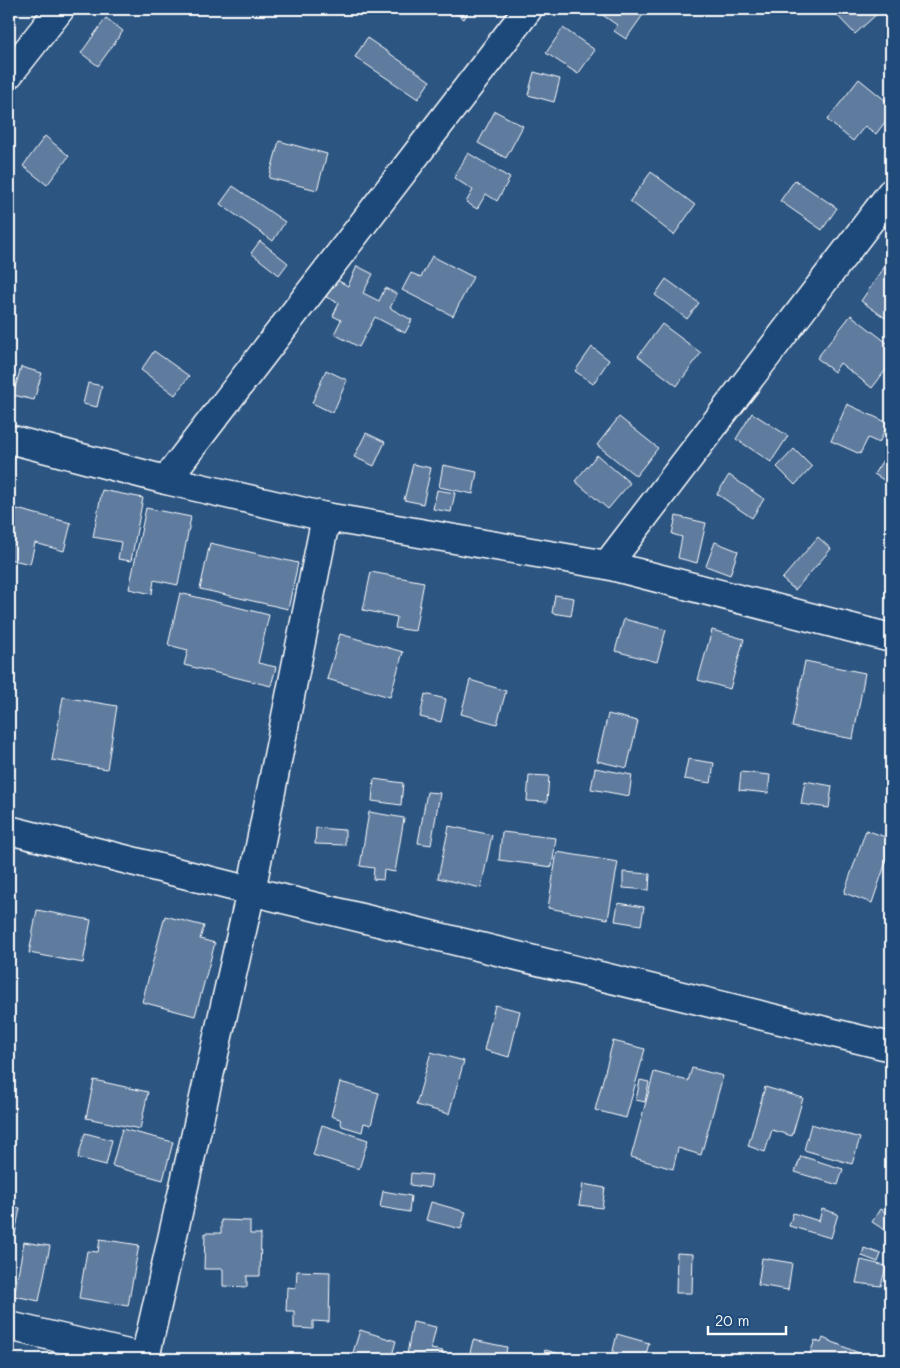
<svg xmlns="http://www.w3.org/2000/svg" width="900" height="1368" font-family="Mali,sans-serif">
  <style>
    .building { fill: #5e7c9f; stroke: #fff }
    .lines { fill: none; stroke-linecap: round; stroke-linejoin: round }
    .minor-casing { stroke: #fff; stroke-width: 31 }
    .minor { stroke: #1f4a7a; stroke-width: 28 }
  </style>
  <rect width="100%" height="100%" fill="#2c5582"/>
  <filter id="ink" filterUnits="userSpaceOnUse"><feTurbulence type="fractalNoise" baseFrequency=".02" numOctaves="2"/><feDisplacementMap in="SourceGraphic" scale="10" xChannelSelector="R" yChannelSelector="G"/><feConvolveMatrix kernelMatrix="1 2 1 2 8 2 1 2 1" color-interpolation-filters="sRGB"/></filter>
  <g filter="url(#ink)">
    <g class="building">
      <polygon points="449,9 470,9 464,19"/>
      <polygon points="594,9 647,9 626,39 614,31 617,25"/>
      <polygon points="831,9 876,9 879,12 855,34"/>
      <polygon points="106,18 123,31 98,66 81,53"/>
      <polygon points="563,28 595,50 578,74 546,53"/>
      <polygon points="367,38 430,81 418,99 355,57"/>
      <polygon points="534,72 560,79 554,102 528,95"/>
      <polygon points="859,79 891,105 891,114 876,134 865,126 853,141 827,120"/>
      <polygon points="495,111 523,126 506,158 478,143"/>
      <polygon points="45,136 69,156 47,185 23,166"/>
      <polygon points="279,141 327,154 317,190 269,178"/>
      <polygon points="468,153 510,178 497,201 486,194 477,209 466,202 473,190 454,178"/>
      <polygon points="651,172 695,205 674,235 630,201"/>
      <polygon points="795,180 837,208 822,230 780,201"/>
      <polygon points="233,186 285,222 273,241 220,204"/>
      <polygon points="260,241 288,263 279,275 251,253"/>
      <polygon points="432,256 473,277 453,316 402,290 411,273 421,277"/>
      <polygon points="357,266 373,274 363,293 379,301 385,288 397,294 390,308 412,320 405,333 375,317 359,347 334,334 341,320 333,316 339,303 326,297 335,279 348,286"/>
      <polygon points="885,266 891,271 891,322 861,301"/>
      <polygon points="666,279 699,303 687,319 655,295"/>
      <polygon points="851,315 891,346 891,363 872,388 840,363 834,372 817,358"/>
      <polygon points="662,324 701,353 677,386 638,356"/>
      <polygon points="592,347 609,360 593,384 575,371"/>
      <polygon points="154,351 189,376 175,395 141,370"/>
      <polygon points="21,367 42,373 34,400 13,395"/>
      <polygon points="326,370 347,380 333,413 312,403"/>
      <polygon points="88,383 102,386 97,407 83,404"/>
      <polygon points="847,404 888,423 879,443 868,438 860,454 831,441"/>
      <polygon points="752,413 788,436 771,462 736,439"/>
      <polygon points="619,417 658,448 636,476 597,445"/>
      <polygon points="366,433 385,442 374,466 354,457"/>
      <polygon points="794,449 812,467 795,485 777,467"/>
      <polygon points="597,455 630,483 608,509 575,481"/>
      <polygon points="883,460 891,465 891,476 887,482 874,474"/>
      <polygon points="413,464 431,468 423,504 404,500"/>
      <polygon points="443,465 477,472 473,494 439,487"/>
      <polygon points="729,475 764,499 752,518 717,494"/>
      <polygon points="102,490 143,498 131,561 118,559 121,542 93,537"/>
      <polygon points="437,490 455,493 451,512 433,509"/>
      <polygon points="9,507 71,523 64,551 35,543 30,564 9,559"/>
      <polygon points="146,508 191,517 178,585 154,580 152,594 129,589"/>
      <polygon points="676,516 706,523 697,563 678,558 682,537 672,534"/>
      <polygon points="818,537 831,549 795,590 782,579"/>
      <polygon points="715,542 738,551 730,575 706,566"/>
      <polygon points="210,543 298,563 288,609 200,589"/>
      <polygon points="371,572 424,582 415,631 395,628 397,617 363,610"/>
      <polygon points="180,593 269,615 258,663 276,667 271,686 184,665 188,650 168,645"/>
      <polygon points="555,595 574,598 571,616 552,613"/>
      <polygon points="624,619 666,630 657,662 615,651"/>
      <polygon points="712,630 744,639 730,689 698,680"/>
      <polygon points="340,634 403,652 390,697 327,679"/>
      <polygon points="805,661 865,673 853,739 792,727"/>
      <polygon points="470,680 506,691 497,724 461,714"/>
      <polygon points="425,694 446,699 441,722 420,717"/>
      <polygon points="63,697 117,706 107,769 52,760"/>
      <polygon points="608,714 638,721 627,768 597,761"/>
      <polygon points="9,732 15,734 9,755"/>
      <polygon points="688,759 714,763 711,783 684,779"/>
      <polygon points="595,768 632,775 629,796 591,789"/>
      <polygon points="741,772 770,775 768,793 739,790"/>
      <polygon points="529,775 549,776 547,802 527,801"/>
      <polygon points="374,779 403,783 401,805 372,801"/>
      <polygon points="805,781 832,786 829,808 801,804"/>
      <polygon points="427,792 440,793 431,845 418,843"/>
      <polygon points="369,812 404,818 395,872 384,870 383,880 373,879 374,868 360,866"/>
      <polygon points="449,826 492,835 481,888 438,878"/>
      <polygon points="316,828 345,830 345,845 315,844"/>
      <polygon points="866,830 891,839 891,847 872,903 844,893"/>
      <polygon points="502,832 556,838 552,867 499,860"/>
      <polygon points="557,852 618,862 608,919 548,908"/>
      <polygon points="623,872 650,874 649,890 623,888"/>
      <polygon points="618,903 644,907 641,925 615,921"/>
      <polygon points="37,910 91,920 83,963 29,953"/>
      <polygon points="165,916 204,926 200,939 215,943 195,1016 142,1002"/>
      <polygon points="495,1005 520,1011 509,1057 484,1050"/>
      <polygon points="613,1041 645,1049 626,1118 595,1110"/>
      <polygon points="431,1052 464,1061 449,1114 416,1105"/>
      <polygon points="692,1068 723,1076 701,1155 678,1148 673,1169 631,1157 654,1072 688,1081"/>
      <polygon points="94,1080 148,1092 140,1129 86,1118"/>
      <polygon points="640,1080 649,1082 645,1102 636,1100"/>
      <polygon points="340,1082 379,1093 371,1125 364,1123 362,1132 342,1126 340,1119 331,1116"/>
      <polygon points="765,1087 803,1098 792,1136 772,1130 765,1152 748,1146"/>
      <polygon points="811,1124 860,1138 852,1164 804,1150"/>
      <polygon points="322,1125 368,1140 359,1169 313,1155"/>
      <polygon points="122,1129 173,1142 163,1180 112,1166"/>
      <polygon points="85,1133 112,1140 106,1165 78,1158"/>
      <polygon points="801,1156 843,1169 838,1185 795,1172"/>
      <polygon points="411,1173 432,1175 430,1188 410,1185"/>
      <polygon points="583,1184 605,1188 602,1208 579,1205"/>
      <polygon points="383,1191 411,1196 409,1212 380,1207"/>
      <polygon points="431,1202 466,1212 461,1229 426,1220"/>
      <polygon points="9,1206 20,1208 9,1265"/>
      <polygon points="822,1209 838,1214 831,1238 789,1226 793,1213 819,1221"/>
      <polygon points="880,1209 891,1216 891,1234 872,1222"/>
      <polygon points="221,1220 250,1221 250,1234 261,1234 260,1276 247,1276 247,1287 223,1286 223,1269 204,1269 205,1233 221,1233"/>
      <polygon points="100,1239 139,1245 128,1306 79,1298 87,1251 98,1252"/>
      <polygon points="24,1242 50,1246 39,1301 14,1296"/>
      <polygon points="864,1248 881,1254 878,1262 862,1256"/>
      <polygon points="677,1253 693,1254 692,1293 676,1293"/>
      <polygon points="762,1258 792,1263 788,1290 758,1285"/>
      <polygon points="861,1260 886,1266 881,1286 856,1283"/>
      <polygon points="297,1271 330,1272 329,1322 313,1321 313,1329 294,1328 294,1311 286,1311 287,1287 296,1288"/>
      <polygon points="413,1322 436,1327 431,1349 443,1351 442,1359 406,1359"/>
      <polygon points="360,1330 396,1341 391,1359 351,1359"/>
      <polygon points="617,1334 649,1343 645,1359 611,1359"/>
      <polygon points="823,1338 873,1359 808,1359 815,1340 821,1343"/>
      <polygon points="473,1340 507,1347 505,1359 479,1359 469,1357"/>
      <polygon points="545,1350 580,1359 542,1359"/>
    </g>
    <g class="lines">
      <defs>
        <g id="minor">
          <polyline points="9,74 60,9"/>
          <polyline points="9,439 166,480 326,517 607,565 891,638"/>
          <polyline points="166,480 528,9"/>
          <polyline points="607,565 891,193"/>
          <polyline points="9,830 251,891 891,1047"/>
          <polyline points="9,1326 149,1359"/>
          <polyline points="145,1358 251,891 326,517"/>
        </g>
      </defs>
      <use href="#minor" class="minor-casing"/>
      <use href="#minor" class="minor"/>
    </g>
  </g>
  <rect width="900" height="1368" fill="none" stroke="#1f4a7a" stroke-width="30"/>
  <rect x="15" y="15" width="870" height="1338" fill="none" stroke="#fff" stroke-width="2" filter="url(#ink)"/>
  <path d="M708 1326v8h78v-8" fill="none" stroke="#ffffff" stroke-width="2.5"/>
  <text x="715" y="1326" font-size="15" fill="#ffffff" stroke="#1f4a7a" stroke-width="4" paint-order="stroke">20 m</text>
</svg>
